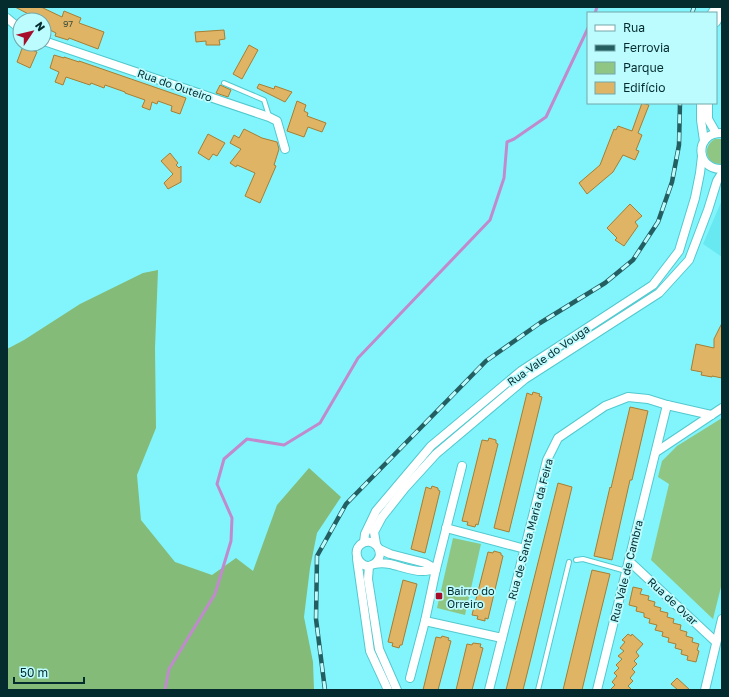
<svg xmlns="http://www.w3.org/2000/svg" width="729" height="697" font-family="'Golos Text',sans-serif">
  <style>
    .built { fill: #68e9f1 }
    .green { fill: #8fc684 }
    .forest { fill: #84bb78 }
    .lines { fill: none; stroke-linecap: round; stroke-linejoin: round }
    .stream { stroke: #c08acc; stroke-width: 3 }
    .building { fill: #e0b465; stroke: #a77e32 }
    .service-casing { stroke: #52c9cf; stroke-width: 6 }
    .minor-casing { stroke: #52c9cf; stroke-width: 10 }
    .service { stroke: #fff; stroke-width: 4 }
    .minor { stroke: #fff; stroke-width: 8 }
    .rail-casing { stroke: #245e61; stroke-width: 4.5 }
    .rail { stroke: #bcfbfe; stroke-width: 3; stroke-dasharray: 9; stroke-linecap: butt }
    .poi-dot { fill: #a70e2b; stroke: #bcfbfe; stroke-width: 1.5 }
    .labels { text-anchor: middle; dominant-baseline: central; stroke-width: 3.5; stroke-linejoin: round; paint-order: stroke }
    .number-label { font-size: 9px; fill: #3b4d3b }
    .street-label { font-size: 11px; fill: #042b2d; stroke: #bcfbfe }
    .poi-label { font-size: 11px; fill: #042b2d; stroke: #bcfbfe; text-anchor: start }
  </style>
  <rect width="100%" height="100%" fill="#82f5fc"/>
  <polygon class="built" points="722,200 722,257 703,244"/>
  <g class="green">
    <path d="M715 139H722V164C706 165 701 147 715 139Z"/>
    <polygon points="722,418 722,583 713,619 651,560 669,484 658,477 662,461 677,446"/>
    <polygon points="453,538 481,544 465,615 437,608"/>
  </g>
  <polygon class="forest" points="158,270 155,348 156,428 137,475 141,520 175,562 212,575 236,558 253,571 277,505 309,468 341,497 317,533 310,568 304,617 313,662 314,690 7,690 7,349 24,340 80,304 143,273"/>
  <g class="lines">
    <g class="stream">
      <polyline points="595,13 597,7"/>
      <polyline points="165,690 169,669 215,594 231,541 232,518 217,484 224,459 247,439 284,445 320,423 358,358 490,220 504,178 507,142 514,139 546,117 588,28"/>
    </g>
  </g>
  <g class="building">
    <polygon points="15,7 41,7 62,17 64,11 81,18 79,23 104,32 98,49 69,38 68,40 55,36 56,33 44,27 44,20 40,20"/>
    <polygon points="224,30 225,39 219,40 220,45 206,45 206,41 196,42 195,32"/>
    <polygon points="249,45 258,50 242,79 233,74"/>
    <polygon points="23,46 37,52 30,68 17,62"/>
    <polygon points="54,55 64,58 64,57 79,62 79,61 186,98 180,114 171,111 172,106 158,101 157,104 152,102 150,110 142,107 145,100 125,93 125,92 105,85 104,88 91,83 90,85 66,77 63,85 55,82 59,72 50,68"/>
    <polygon points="259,84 274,89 275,86 292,92 285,102 257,88"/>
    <polygon points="220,85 231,90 228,97 216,93"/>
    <polygon points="297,101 306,105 304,111 308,113 307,116 326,123 322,132 308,127 304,137 287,131"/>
    <polygon points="642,103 649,105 638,133 642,135 636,150 639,151 635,160 623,155 613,172 587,194 579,183 600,165 614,129 616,130 618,126 632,131"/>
    <polygon points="244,129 262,138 277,142 279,149 274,165 276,166 260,203 245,196 255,173 237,165 236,167 230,163 241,149 230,143 234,135 239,138"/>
    <polygon points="208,134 225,143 217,156 213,154 209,160 198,153"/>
    <polygon points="170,153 178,163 176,165 179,168 181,166 181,182 168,189 164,183 173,174 161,161"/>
    <polygon points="630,204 642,216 635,222 638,226 624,246 615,240 617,238 607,228"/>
    <polygon points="722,323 722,378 712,376 712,377 701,375 702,372 691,370 696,344 714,348 714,339"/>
    <polygon points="533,392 540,394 539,396 542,397 509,532 494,528 527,393 532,395"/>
    <polygon points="630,407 648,411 632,480 630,480 612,560 594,556 610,487 611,488"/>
    <polygon points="489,438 496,440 496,443 498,444 478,525 476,524 475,527 467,525 468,522 462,521 482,440 488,441"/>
    <polygon points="558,483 572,487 532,654 523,690 506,690"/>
    <polygon points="432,486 438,488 438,490 440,491 425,553 411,549 426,487 431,489"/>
    <polygon points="494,551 501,553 501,555 503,556 488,619 485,618 485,621 477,619 478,616 472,615 488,552 493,553"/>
    <polygon points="592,570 610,574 597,627 582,690 563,690"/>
    <polygon points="403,580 417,584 402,645 400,645 399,648 392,646 393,643 388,642"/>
    <polygon points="633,587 642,589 640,594 649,596 648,600 655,602 654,606 661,608 660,611 668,613 667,617 674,619 673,623 681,625 680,630 687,632 686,636 693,638 692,642 699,644 697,650 699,651 696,662 687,660 688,656 681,654 682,650 675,648 676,644 668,642 669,638 662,636 663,632 655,630 657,625 649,623 650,619 644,617 644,613 636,611 637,607 629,605"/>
    <polygon points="628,634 631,636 632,634 643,644 636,652 639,656 634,661 637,664 632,669 635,672 630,678 633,681 628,686 632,690 610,690 615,685 612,682 617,676 614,673 619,668 616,665 622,659 618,656 624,651 620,648 625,642 622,640"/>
    <polygon points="442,636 449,638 448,640 451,641 438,690 423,690 436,637 441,638"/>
    <polygon points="473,643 481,644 480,647 483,648 472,690 456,690 467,644 472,645"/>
    <polygon points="677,678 690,690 678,690 671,684"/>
  </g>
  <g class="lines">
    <defs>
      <g id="service">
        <polyline points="224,83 264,100 269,116"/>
        <polyline points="576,560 583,559 626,571"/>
        <polyline points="538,690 569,562"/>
      </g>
      <g id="minor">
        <polyline points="712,13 716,7"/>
        <polyline points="7,18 20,29"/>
        <polyline points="716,22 722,11"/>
        <polyline points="44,41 269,117 277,121 285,149"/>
        <polyline points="701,103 701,120 704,141"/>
        <polyline points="708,103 708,119 716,133"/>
        <path d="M722 133C694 132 695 170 722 169"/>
        <polyline points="656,452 722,408"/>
        <polyline points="446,528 525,549"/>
        <polyline points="364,542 365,534 376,511 431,446 521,371 653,285 679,251 695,198 700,173 702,156"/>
        <polyline points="376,544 374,532 382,517 405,488 436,454 525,379 659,293 689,260 708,210 717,181 722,173"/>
        <polyline points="379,549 390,554 425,563 436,569"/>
        <polyline points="357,559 370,651 388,690"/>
        <polyline points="629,561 716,642"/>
        <path d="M374 564C389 553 372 534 360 545 357 548 356 552 357 556 358 561 363 566 368 566 371 566 371 565 374 564 379 563 385 563 390 564 399 566 415 572 423 571 427 571 432 570 436 569"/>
        <polyline points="369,566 368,579 379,649 397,690"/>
        <polyline points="425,621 502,638"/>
        <polyline points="410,678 425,621 436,569 462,466"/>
        <polyline points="489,690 547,460 558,438 605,406 628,397 648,399 667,405 711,415"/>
        <polyline points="597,690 667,405"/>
        <polyline points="705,690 722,619"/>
      </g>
    </defs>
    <use href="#service" class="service-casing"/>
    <use href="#minor" class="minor-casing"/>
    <use href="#service" class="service"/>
    <use href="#minor" class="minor"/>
    <defs>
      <g id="rail">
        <polyline points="692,13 694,7"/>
        <polyline points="325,690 316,619 317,556 346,504 486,361 540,323 605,283 633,260 658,222 672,182 679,145 680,103"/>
      </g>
    </defs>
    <use href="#rail" class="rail-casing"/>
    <use href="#rail" class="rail"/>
  </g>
  <rect class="poi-dot" x="435" y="592" width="8" height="8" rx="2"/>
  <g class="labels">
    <g class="number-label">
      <text x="68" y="23">97</text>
    </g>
    <g class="street-label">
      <text transform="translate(175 85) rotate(19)">Rua do Outeiro</text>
      <text transform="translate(548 355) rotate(-35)">Rua Vale do Vouga</text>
      <text transform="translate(530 529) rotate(-75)">Rua de Santa Maria da Feira</text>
      <text transform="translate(626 571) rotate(-76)">Rua Vale de Cambra</text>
      <text transform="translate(673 601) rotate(43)">Rua de Ovar</text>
    </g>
    <g class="poi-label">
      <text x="447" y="590">Bairro do<tspan x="447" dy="13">Orreiro</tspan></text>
    </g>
  </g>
  <rect width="729" height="697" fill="none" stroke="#042b2d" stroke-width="16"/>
  <rect x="587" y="12" width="130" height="92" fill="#bcfbfe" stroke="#72a8aa"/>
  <rect x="595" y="25" width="20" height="6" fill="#ffffff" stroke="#72a8aa"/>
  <text x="623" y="32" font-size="12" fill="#042b2d">Rua</text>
  <rect x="595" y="45" width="20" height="6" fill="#245e61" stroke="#72a8aa"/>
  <text x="623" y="52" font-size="12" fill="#042b2d">Ferrovia</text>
  <rect x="595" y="62" width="20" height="12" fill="#8fc684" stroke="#72a8aa"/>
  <text x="623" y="72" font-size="12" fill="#042b2d">Parque</text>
  <rect x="595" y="82" width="20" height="12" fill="#e0b465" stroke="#72a8aa"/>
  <text x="623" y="92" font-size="12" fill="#042b2d">Edifício</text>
  <g transform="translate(32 32) rotate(55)"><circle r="19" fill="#bcfbfe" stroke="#72a8aa"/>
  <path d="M0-3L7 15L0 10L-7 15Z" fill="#a70e2b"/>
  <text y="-6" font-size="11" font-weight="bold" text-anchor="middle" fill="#042b2d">N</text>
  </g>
  <path d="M14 677v6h70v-6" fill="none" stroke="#042b2d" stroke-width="2"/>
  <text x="20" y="677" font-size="12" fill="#042b2d" stroke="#bcfbfe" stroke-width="3" paint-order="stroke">50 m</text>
</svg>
